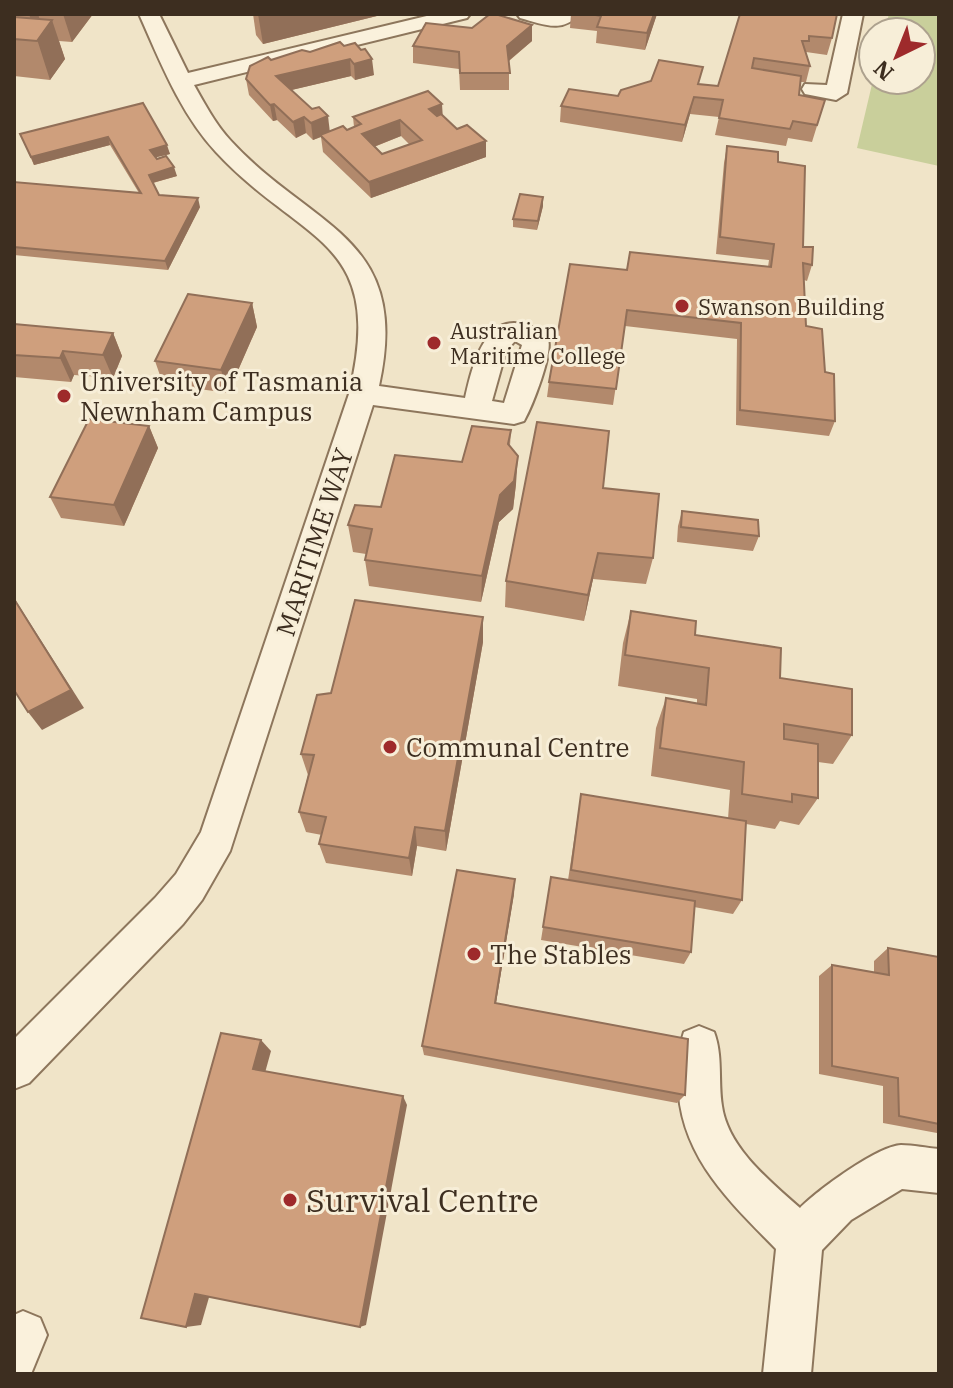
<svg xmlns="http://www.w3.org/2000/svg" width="953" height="1388" font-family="'IBM Plex Serif',serif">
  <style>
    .green { fill: #c9cf9b }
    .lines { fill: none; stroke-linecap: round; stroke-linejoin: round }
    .minor-casing { stroke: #8d765c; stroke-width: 4 }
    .minor { fill: #faf1dc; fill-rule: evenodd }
    .wall { fill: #b2896c; fill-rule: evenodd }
    .shaded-wall { fill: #916f58 }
    .building { fill: #cf9f7d; stroke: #916f58; stroke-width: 2; fill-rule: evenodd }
    .poi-dot { fill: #9e2a2b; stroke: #f7eed8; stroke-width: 3 }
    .labels { text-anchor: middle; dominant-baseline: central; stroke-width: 6; stroke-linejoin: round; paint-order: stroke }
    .far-poi-label { font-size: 22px; fill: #3d2e20; stroke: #f7eed8; text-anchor: start }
    .poi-label { font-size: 26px; fill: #3d2e20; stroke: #f7eed8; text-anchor: start }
    .street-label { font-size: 26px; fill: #3d2e20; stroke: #f7eed8 }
    .near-poi-label { font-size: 32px; fill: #3d2e20; stroke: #f7eed8; text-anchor: start }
  </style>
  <rect width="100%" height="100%" fill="#f0e4c8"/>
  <polygon class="green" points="889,14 939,14 939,166 857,148 873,80 921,80 921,32 884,32"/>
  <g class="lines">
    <defs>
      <g id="minor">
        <path d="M139 14H159L188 73 435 14H470L467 18 194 85C205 104 215 124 231 141 312 229 412 236 379 386L465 398C472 367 485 309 529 326 535 328 546 333 548 339 553 354 532 407 524 421L514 424 373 405 230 851 202 900 183 924 29 1083 14 1089V1039L155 898 176 874 201 832 349 394C387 237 302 245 216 152 180 113 160 61 139 14ZM515 341 522 345 504 403 492 401 506 351Z"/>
        <path d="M517 14H579C562 34 543 24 520 18Z"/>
        <polygon points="843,14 863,14 847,93 836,100 805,94 802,89 805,84 827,85"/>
        <path d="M699 1026 714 1032C723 1056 718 1081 722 1106 728 1148 770 1181 800 1208 817 1191 877 1146 901 1145 913 1145 927 1148 939 1149V1193L902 1189 851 1220 822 1250 811 1374H763L776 1249C728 1200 679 1155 678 1081 678 1064 678 1049 684 1032Z"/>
        <polygon points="23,1311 40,1318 47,1335 31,1374 14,1374 14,1315"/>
      </g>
    </defs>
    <use href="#minor" class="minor-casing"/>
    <use href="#minor" class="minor"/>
  </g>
  <g class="wall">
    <polygon points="14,14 93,14 72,42 59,41 65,59 50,80 14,76"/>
    <polygon points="253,14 385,14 263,44 256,35"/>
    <polygon points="571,14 657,14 645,50 596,43 597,31 570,28"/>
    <polygon points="740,14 832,38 827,55 806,52 810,66 806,82 800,82 799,95 825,100 812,142 788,138 786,146 715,135 719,117 690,114 682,142 560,122 561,106 700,84 718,86"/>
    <polygon points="532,41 509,61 509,90 460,90 459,69 413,63 413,46"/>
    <path d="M340 42 374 75 355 80 351 76 291 90 330 131 347 130 354 127 353 117 442 104V116L486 157 371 198 323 152 321 137 313 140 306 133 296 138 277 120 273 121 249 95 246 79 271 60 310 52ZM401 136 410 145 382 154 374 147Z"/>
    <polygon points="143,103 170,154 156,157 177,176 153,183 159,195 200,207 168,270 14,255 14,182 139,193 110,145 34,165 20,134"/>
    <polygon points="727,146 778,162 803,247 812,265 807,281 804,280 806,326 825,372 835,421 829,436 736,425 737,339 625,326 613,405 547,397 549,382 627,270 768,267 769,260 716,254 724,163"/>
    <polygon points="543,206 537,230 513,227 513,219"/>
    <polygon points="252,303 257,327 228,393 163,384 155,361"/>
    <polygon points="14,324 113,333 122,356 113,378 74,375 71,382 14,377"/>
    <polygon points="149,426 158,448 124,526 61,518 50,497"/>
    <polygon points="511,430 510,446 516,484 513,509 499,522 481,602 369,586 365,560 366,554 353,552 348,525 462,462"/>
    <polygon points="603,488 653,558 646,584 593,579 584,621 505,607 506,581"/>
    <polygon points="682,511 759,536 753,551 677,542 678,526"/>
    <polygon points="631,611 695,635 780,678 852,735 833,764 818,762 818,798 799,825 780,821 775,829 746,824 742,900 733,914 694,907 691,952 684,964 541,940 551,877 568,880 581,794 728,819 730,790 651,776 656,728 666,698 697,703 697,699 618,686 623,643"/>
    <polygon points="483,617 483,642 446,851 417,846 412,876 326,863 319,844 322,835 306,832 299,812 308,775 301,754 331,693"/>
    <polygon points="514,894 496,1003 685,1095 677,1103 424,1055 422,1046"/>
    <polygon points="888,948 939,957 939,1133 937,1133 883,1123 883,1086 819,1074 819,976 832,965 874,972 874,961"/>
  </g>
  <g class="shaded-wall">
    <polygon points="29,14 38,14 44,32 52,20 65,59 50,80"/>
    <polygon points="63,14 93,14 72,42"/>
    <polygon points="258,14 385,14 263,44"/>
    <polygon points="654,14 657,14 645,50 647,33"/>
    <polygon points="532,25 532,41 507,62 507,46"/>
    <polygon points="350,59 351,76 279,93 276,76"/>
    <polygon points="372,59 374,75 355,80 354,64"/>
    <polygon points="694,97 690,114 682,142 685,125"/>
    <polygon points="274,104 277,120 273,121 270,105"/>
    <polygon points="442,104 443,120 429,109"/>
    <polygon points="328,116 330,133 313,140 311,123"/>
    <polygon points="304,117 306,133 296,138 293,122"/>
    <polygon points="400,120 401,136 363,151 362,134"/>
    <polygon points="108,137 110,145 34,165 31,157"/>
    <polygon points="486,141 486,157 371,198 369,182"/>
    <polygon points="167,145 170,154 153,158 150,150"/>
    <polygon points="174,167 177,176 152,183 149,175"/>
    <polygon points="543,197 543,206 537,230 538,221"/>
    <polygon points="198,198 200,207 168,270 165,261"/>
    <polygon points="252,303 257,327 228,393 221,370"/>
    <polygon points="113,333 122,356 113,378 103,355"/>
    <polygon points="63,351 74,375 71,382 60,358"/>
    <polygon points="149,426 158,448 124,526 114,505"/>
    <polygon points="518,456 516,484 513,509 499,522 481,602 482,576 500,495"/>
    <polygon points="598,553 593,579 584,621 588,595"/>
    <polygon points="14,598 84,708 42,730 28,712"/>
    <polygon points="483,617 483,642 446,851 445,831"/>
    <polygon points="415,827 417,846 412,876 409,858"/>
    <polygon points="515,879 514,894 494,1014 495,1003"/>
    <polygon points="261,1040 271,1051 263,1080 253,1069"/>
    <polygon points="403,1096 407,1105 366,1325 360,1327"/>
    <polygon points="195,1294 210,1294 201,1325 186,1327"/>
  </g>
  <g class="building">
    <polygon points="490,14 495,14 532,25 507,46 510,73 460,73 459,52 413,46 426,23 472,28"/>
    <polygon points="590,14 654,14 647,33 597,27 601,16"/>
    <polygon points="740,14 837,14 832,38 809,36 809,41 802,41 810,66 754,58 752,68 801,76 799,95 825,100 817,125 793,121 790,129 719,118 723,100 694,97 685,125 561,106 569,89 618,96 621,90 651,81 659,60 703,67 698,84 718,86"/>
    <polygon points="14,17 52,20 37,41 14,39"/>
    <polygon points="340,42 344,46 355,43 361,50 365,49 372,59 354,64 350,59 276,76 312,109 319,107 328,116 311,123 304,117 293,122 274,104 270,105 246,79 250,66 268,57 271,60 302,50 310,52"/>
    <path d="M428 91 442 104 429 109 437 116 441 114 457 129 467 125 486 141 369 182 320 135 343 126 347 130 361 124 353 117ZM400 120 422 140 382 154 362 134Z"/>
    <polygon points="143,103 167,145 150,150 157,159 166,156 174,167 149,175 159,195 198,198 165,261 14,247 14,182 141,193 108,137 31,157 20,134"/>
    <polygon points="727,146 778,152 778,162 805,166 803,247 813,247 812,265 803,263 806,326 822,329 825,372 834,374 835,421 740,410 741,323 627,310 616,389 549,382 570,264 627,270 630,252 771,267 774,244 720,237"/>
    <polygon points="520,194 543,197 538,221 513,219"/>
    <polygon points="188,294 252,303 221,370 155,361"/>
    <polygon points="14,324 113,333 103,355 63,351 60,358 14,355"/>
    <polygon points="89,419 149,426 114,505 50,497"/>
    <polygon points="537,422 609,431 603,488 659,494 653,558 598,553 588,595 506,581"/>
    <polygon points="472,426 511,430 508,444 518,456 514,481 500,495 482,576 365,560 372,529 348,525 355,505 381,507 395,455 462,462"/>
    <polygon points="682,511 758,520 759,536 681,527"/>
    <polygon points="14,599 71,690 28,712 14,690"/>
    <polygon points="355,600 483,617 445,831 415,827 409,858 319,844 326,817 299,812 314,755 301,754 317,695 331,693"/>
    <polygon points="631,611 696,621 695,635 781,648 780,678 852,689 852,735 784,724 784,739 818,744 818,798 792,794 792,802 742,794 744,762 660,748 666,698 706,705 709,668 625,655"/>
    <polygon points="581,794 746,821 742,900 571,870"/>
    <polygon points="457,870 515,879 495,1003 688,1039 685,1095 422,1046"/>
    <polygon points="551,877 695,901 691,952 543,927"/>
    <polygon points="888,948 939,957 939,1124 899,1116 898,1078 832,1066 832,965 889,975"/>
    <polygon points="221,1033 261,1040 253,1069 403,1096 360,1327 195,1294 186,1327 141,1318"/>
  </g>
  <g class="poi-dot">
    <circle cx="682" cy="306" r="8"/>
    <circle cx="434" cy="343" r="8"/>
    <circle cx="64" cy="396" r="8"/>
    <circle cx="390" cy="747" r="8"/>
    <circle cx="474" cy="954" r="8"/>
    <circle cx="290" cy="1200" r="8"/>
  </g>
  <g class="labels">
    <g class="far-poi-label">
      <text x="698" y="306">Swanson Building</text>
      <text x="450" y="330">Australian<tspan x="450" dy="25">Maritime College</tspan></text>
    </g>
    <g class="poi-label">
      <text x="80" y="381">University of Tasmania<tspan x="80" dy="30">Newnham Campus</tspan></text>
      <text x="406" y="747">Communal Centre</text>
      <text x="490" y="954">The Stables</text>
    </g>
    <g class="street-label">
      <text transform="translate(314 542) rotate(-72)">MARITIME WAY</text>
    </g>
    <g class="near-poi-label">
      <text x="306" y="1200">Survival Centre</text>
    </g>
  </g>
  <rect width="953" height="1388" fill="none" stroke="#3d2e20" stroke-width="32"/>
  <g transform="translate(897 56) rotate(223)"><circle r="38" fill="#f7eed8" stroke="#ada18e" stroke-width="2"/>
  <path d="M0-6L14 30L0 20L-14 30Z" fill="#9e2a2b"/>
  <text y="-12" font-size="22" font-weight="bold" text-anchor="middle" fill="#3d2e20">N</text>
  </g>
</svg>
